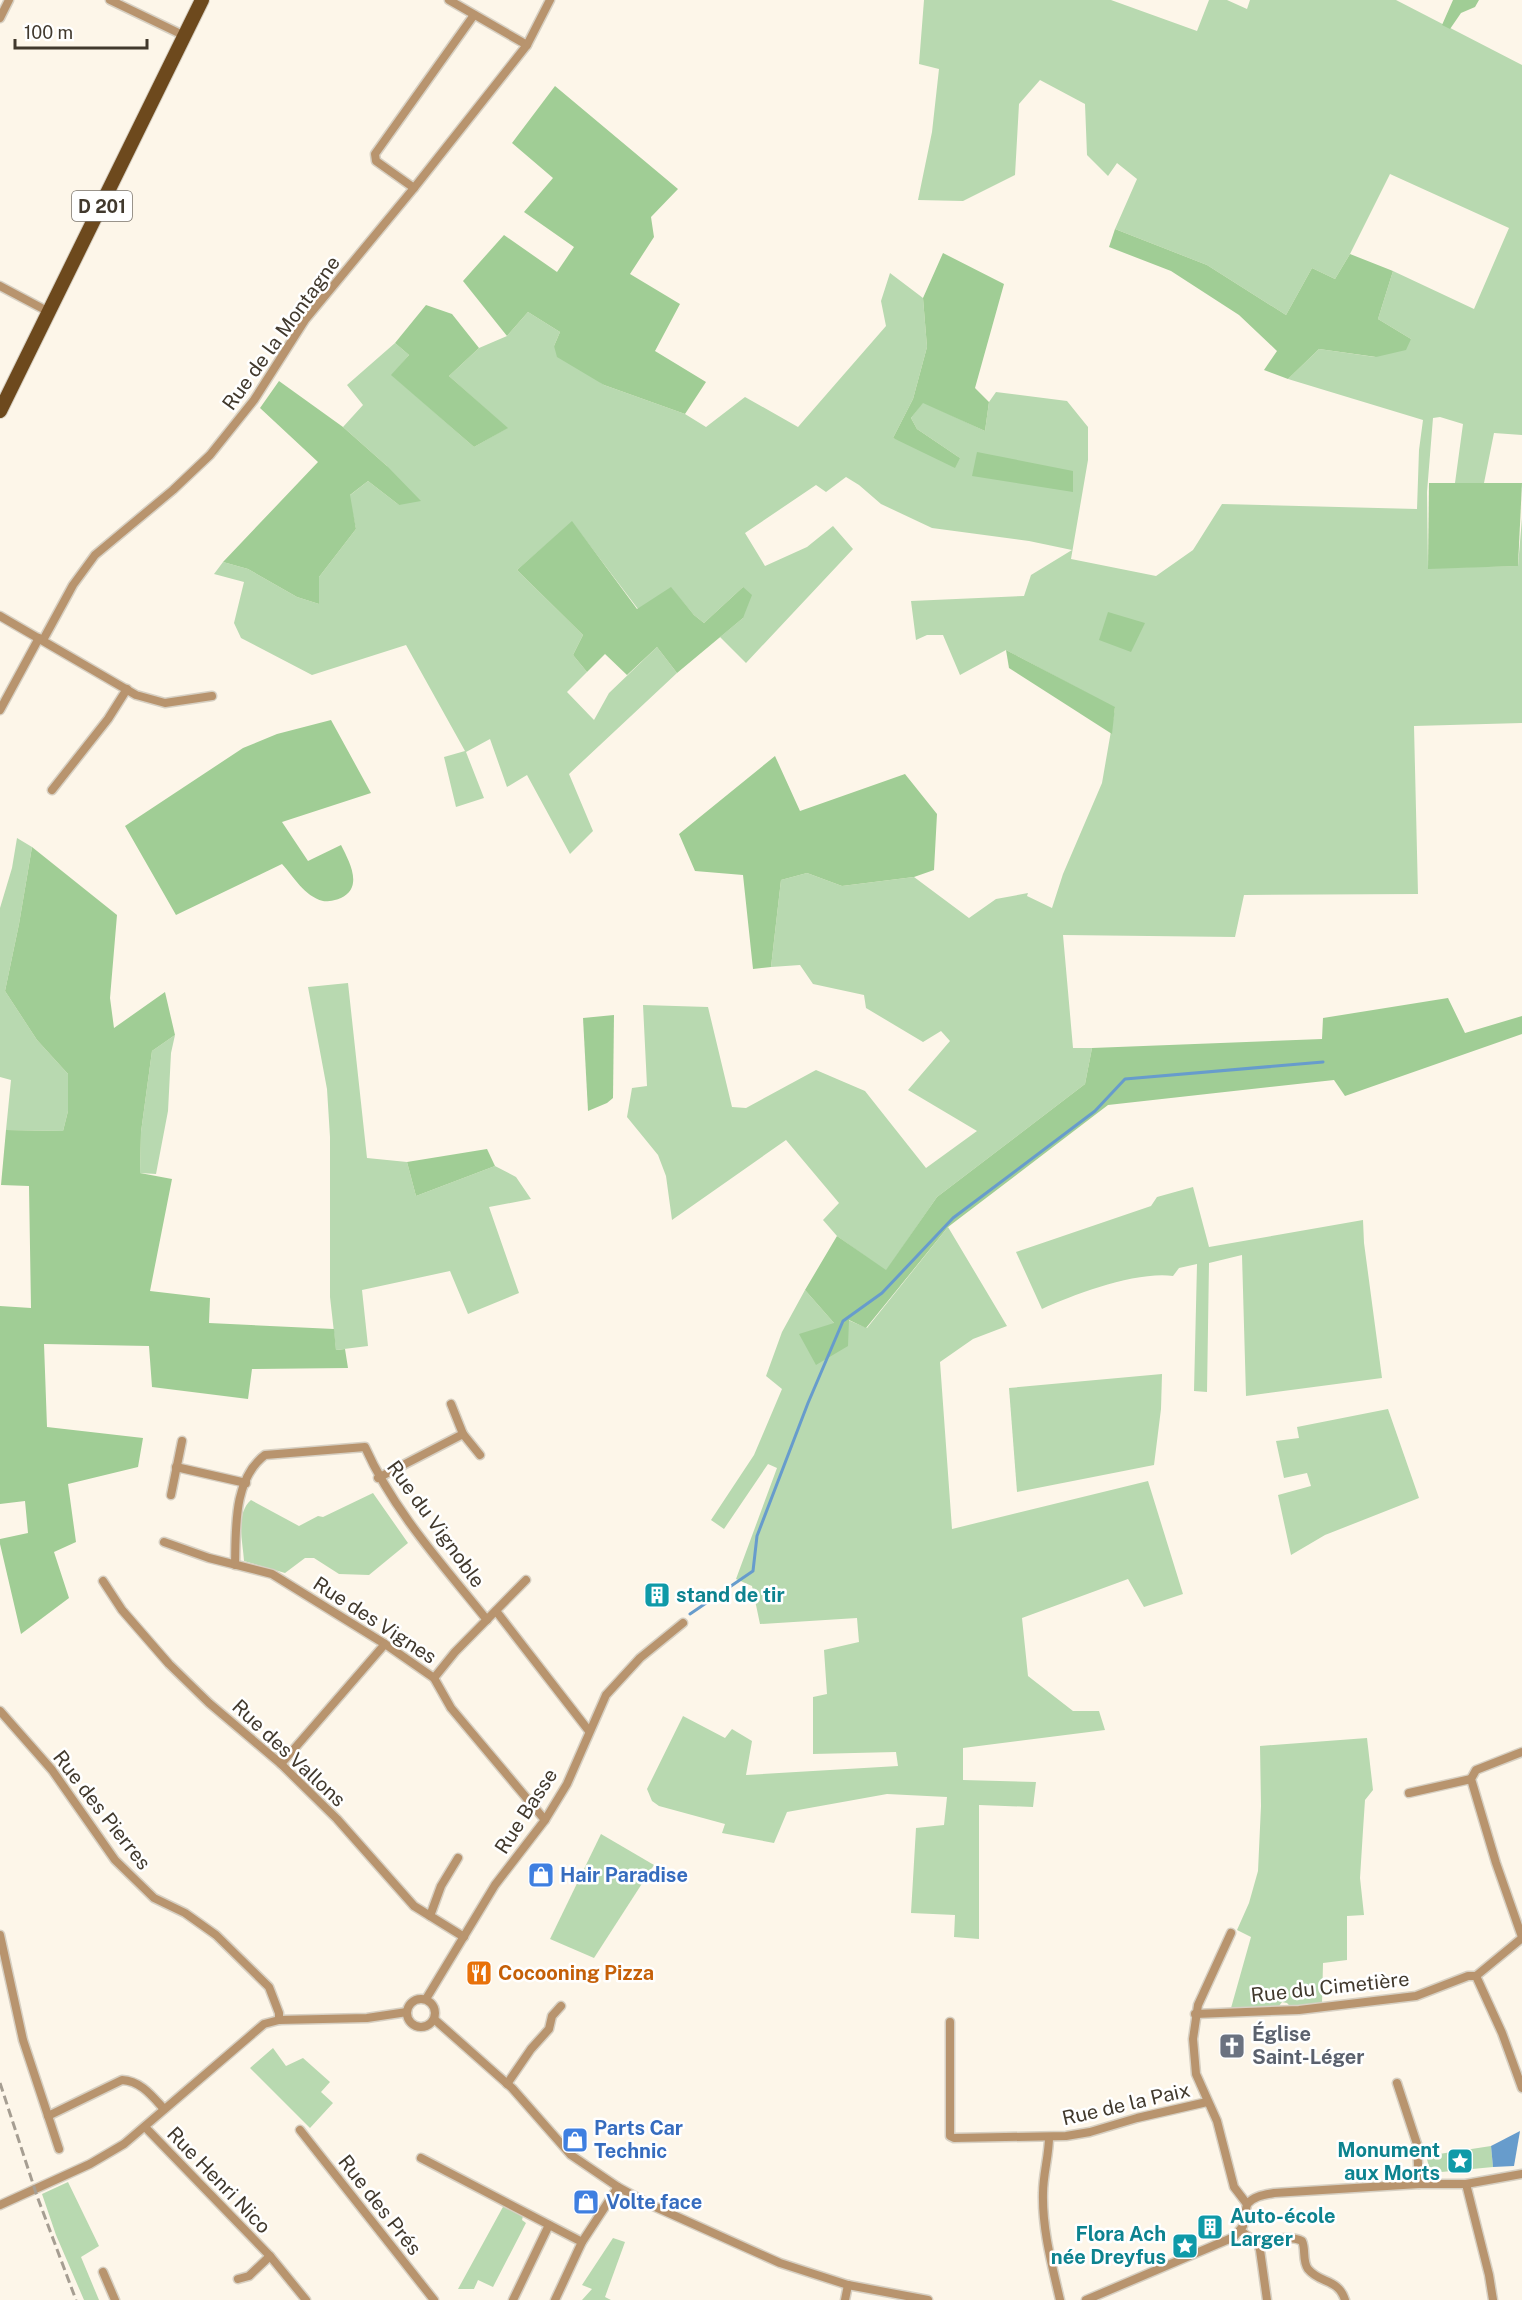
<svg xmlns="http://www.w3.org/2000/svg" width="1522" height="2300" font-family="'Public Sans',sans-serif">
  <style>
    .green { fill: #b8d9b0 }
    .forest { fill: #a0cd95 }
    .water { fill: #679ccc }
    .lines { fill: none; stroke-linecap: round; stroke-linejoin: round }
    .stream { stroke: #679ccc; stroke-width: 3 }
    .minor-casing { stroke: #d7d0c3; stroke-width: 11 }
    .primary-casing { stroke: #d7d0c3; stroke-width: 16 }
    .minor { stroke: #b8946e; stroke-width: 8 }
    .primary { stroke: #6d491d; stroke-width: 14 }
    .rail { stroke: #a69e92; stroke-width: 3; stroke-dasharray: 9 4.5; stroke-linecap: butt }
    .labels { text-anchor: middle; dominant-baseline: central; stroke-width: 5; stroke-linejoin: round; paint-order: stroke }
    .shield { fill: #fff; stroke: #7a746c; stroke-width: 1.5 }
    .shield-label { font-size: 18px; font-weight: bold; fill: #41392d }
    .street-label { font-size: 20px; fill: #41392d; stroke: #fff }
    .culture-label { font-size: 20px; font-weight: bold; fill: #0d838f; stroke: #fff; text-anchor: start }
    .shop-label { font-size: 20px; font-weight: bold; fill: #366cbe; stroke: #fff; text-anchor: start }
    .food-label { font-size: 20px; font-weight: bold; fill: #c56008; stroke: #fff; text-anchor: start }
    .worship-label { font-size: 20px; font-weight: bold; fill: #5b616d; stroke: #fff; text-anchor: start }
  </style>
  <rect width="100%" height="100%" fill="#fdf6e9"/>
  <g class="green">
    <polygon points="924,0 1111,0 1197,31 1209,0 1227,0 1247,9 1250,0 1396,0 1522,65 1522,435 1494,433 1484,483 1455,483 1463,424 1440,417 1433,418 1427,492 1428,568 1518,566 1522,518 1522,723 1414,726 1418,894 1244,895 1235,937 1063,935 1073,1048 1092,1048 1085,1084 937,1197 886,1271 837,1236 823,1220 839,1203 786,1140 672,1220 666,1176 658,1155 627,1117 632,1088 647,1086 643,1005 708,1007 732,1107 746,1108 816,1070 865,1091 926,1168 977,1131 908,1090 950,1041 941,1031 923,1042 866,1008 864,995 813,984 800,965 771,967 781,880 807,873 842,886 914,877 969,918 996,899 1028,893 1027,896 1052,908 1063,874 1102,783 1115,708 1006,650 960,675 943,635 927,635 916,640 911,601 1024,596 1031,575 1072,550 1029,541 932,528 881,504 859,485 846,477 826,492 816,485 745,533 765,566 807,547 833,526 853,549 746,663 720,637 743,618 743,587 704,623 694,615 671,588 638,609 572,522 517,570 583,635 573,655 587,672 567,692 594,720 609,693 657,647 677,673 569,774 593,831 570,854 527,775 507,787 490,739 466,752 484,798 456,807 444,757 465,751 406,645 312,675 241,638 234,623 244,582 214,574 223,562 248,569 297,597 319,604 319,577 356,529 349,496 368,481 399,505 387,466 343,427 363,405 347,385 395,343 409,355 392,375 474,447 507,428 449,376 479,348 507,336 528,312 560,332 554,346 604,385 685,414 706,427 745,397 798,427 886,326 881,301 890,273 923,298 927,347 913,399 893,438 960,458 917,429 911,418 923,402 985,431 989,402 996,392 1067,401 1088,427 1088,460 1071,559 1156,576 1193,550 1222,504 1417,509 1419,450 1423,420 1288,379 1319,349 1375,357 1411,339 1378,319 1393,271 1474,309 1509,228 1390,174 1350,254 1335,279 1312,268 1286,315 1207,265 1115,229 1137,179 1117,163 1108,176 1087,155 1085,104 1040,80 1019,104 1015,175 963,201 918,200 932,132 939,69 919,64"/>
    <polygon points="17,838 32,847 19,924 5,991 37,1040 68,1074 68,1111 63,1131 6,1130 11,1080 0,1077 0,908 12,868"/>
    <polygon points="348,983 367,1158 407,1162 416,1196 495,1166 516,1177 531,1199 489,1207 519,1293 468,1314 450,1271 362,1290 368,1346 336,1350 330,1297 330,1137 327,1089 308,987"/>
    <polygon points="175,1035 171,1053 168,1111 156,1174 140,1173 141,1132 152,1051"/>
    <path d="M1193 1187 1209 1247 1363 1220 1364 1243 1382 1378 1246 1396 1242 1255 1209 1263 1207 1392 1194 1391 1197 1264 1179 1268 1173 1276C1137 1271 1075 1294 1042 1309L1016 1252 1151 1206 1157 1197Z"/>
    <polygon points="948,1227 1007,1326 973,1339 940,1362 952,1529 1148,1481 1183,1594 1144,1607 1128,1579 1022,1618 1028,1676 1073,1711 1099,1711 1105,1730 963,1748 963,1780 1036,1782 1033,1807 979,1805 979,1939 954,1937 955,1915 911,1913 916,1828 944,1825 947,1797 887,1794 787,1812 774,1843 722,1833 725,1824 659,1806 652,1801 647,1789 683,1716 725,1738 732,1729 752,1741 746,1775 898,1766 896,1752 813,1754 813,1697 827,1694 824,1650 859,1642 857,1618 760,1624 752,1586 736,1579 777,1468 768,1464 724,1529 711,1520 754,1455 782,1389 766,1376 782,1332 805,1290 834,1323 848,1320 867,1328"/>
    <polygon points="1162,1374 1161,1409 1154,1465 1017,1492 1009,1388"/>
    <polygon points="1388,1409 1419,1498 1325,1535 1291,1555 1278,1495 1311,1486 1307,1473 1284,1478 1276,1441 1299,1438 1297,1427"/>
    <path d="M373 1493 408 1543 369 1575 339 1574 314 1558H305L285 1573 244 1561C243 1542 235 1514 251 1500L299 1526 318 1516 323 1517Z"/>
    <polygon points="1367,1738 1373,1790 1365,1800 1363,1830 1360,1878 1364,1915 1347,1916 1347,1960 1323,1963 1322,2004 1290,2006 1287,2003 1282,2002 1279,2006 1231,2008 1251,1937 1237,1930 1249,1903 1258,1871 1261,1806 1260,1746"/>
    <polygon points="601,1834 654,1865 594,1958 550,1939"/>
    <polygon points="273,2048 286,2066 303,2058 330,2082 321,2092 333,2103 310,2128 250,2068"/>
    <polygon points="1491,2146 1493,2167 1431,2173 1426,2156"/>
    <polygon points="68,2182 99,2246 81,2257 99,2300 84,2300 56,2235 42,2194"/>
    <polygon points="504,2205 523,2216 522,2220 526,2223 493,2287 478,2280 474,2289 458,2289"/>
    <polygon points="613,2238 625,2242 605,2297 611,2300 582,2300 592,2289 582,2285"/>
  </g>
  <g class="forest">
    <polygon points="1453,0 1479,0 1475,7 1461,13 1450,29 1442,25"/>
    <polygon points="555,86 678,189 651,217 654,237 630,274 680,304 655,351 706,382 685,414 604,385 557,357 554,346 560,332 528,312 507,336 463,281 504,235 557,272 574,247 524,212 553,178 512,143"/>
    <polygon points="1115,229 1207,265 1286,315 1312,268 1335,279 1350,254 1393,271 1378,319 1411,339 1406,350 1376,357 1319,349 1288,379 1264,370 1277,351 1239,315 1171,271 1109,247"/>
    <polygon points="943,253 1004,284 975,388 989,402 985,431 923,403 911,418 917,429 960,458 955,468 893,438 913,399 927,347 923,298"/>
    <polygon points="426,305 452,314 479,348 449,376 508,428 474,447 391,375 409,355 395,343"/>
    <polygon points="279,381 343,427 387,466 421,501 399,505 368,481 350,495 356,529 319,577 319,604 297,597 248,569 223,562 318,462 260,408"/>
    <polygon points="977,452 1073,471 1073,492 972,476"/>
    <polygon points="1429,483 1522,483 1518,566 1428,569"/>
    <polygon points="572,521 637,609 671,587 694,615 704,623 743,587 752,595 743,618 677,673 657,647 627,675 605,654 587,672 573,655 583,635 517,570"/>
    <polygon points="1108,612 1145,623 1131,652 1099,640"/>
    <polygon points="1006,650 1115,707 1112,734 1009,668"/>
    <path d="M331 720 371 793 282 822 308 861 341 845C349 861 364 887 341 898 337 900 327 902 323 901 304 896 294 877 282 864L176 915 125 826 243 748 277 734Z"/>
    <polygon points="775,756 800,811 905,774 937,814 934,870 914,877 842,886 807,873 781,880 771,967 753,969 743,875 695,871 679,834"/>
    <polygon points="32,847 117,915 110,998 114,1028 165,992 175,1035 152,1051 141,1132 140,1173 172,1179 150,1291 210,1298 209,1323 334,1329 336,1350 345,1349 348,1368 252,1369 248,1399 152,1387 149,1346 44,1344 47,1427 143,1438 138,1467 68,1484 76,1542 54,1552 69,1598 21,1634 0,1544 0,1539 28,1533 25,1501 0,1504 0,1306 31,1308 29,1186 1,1185 6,1130 63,1131 68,1111 68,1074 37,1040 5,991 19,924"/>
    <polygon points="1448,998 1465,1033 1522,1016 1522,1034 1345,1096 1334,1080 1108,1105 948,1227 866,1328 849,1320 848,1346 816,1365 799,1334 834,1323 805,1290 837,1236 886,1270 937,1197 1085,1084 1092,1048 1322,1039 1323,1018"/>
    <polygon points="614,1015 613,1098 607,1103 588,1111 583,1018"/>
    <polygon points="487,1149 495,1166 416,1196 407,1162"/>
  </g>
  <polygon class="water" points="1520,2131 1514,2166 1493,2167 1491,2146"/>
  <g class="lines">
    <polyline class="stream" points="690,1614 753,1571 757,1536 808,1403 843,1321 882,1293 953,1218 1095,1111 1125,1079 1323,1062"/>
    <defs>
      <g id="minor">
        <polyline points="110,0 185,36"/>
        <polyline points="449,0 527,45"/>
        <polyline points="0,18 9,0"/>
        <polyline points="414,188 376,161 375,154 474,15"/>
        <polyline points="0,286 49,312"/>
        <polyline points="0,616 136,695 165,703 212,696"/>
        <polyline points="43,640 73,585 95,555 173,490 210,455 254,400 305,320 414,188 527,45 550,0"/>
        <polyline points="0,710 39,638"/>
        <polyline points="52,790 108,719 127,689"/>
        <polyline points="451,1404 463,1434"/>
        <polyline points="176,1467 246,1483"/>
        <polyline points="378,1478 463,1434 480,1455"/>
        <polyline points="171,1495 182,1441"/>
        <polyline points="164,1542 209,1558 272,1574 385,1644 434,1678 451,1708 545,1820"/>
        <path d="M235 1565C236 1529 233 1479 265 1455L365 1447C394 1512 443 1565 487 1620"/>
        <polyline points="103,1581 122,1610 169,1664 209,1703 281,1764 337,1819 414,1906 464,1937"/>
        <polyline points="496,1611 589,1731"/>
        <polyline points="434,1678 455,1652 526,1580"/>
        <polyline points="0,1711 52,1770 115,1860 154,1898 185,1913 216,1935 269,1987 279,2013 279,2020"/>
        <polyline points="1522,1752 1476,1770 1471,1779 1496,1863 1522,1937"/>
        <polyline points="281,1764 385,1644"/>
        <polyline points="1409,1793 1471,1779"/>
        <polyline points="430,1916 441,1886 458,1858"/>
        <polyline points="1231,1933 1198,2005 1193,2039 1196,2074 1217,2121 1234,2187 1247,2204"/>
        <polyline points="0,1935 23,2040 59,2149"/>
        <polyline points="1476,1976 1502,2033 1522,2088"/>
        <circle cx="421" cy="2013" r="14"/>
        <polyline points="426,1999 495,1885 545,1820 567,1784 606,1695 640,1658 683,1623"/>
        <polyline points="1195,2014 1299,2010 1416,1996 1468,1976 1476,1976 1522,1938"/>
        <polyline points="434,2019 512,2088 571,2155 618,2187 651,2205 780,2263 848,2285 928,2300"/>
        <polyline points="950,2022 950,2136 954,2138 1066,2136 1090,2132 1137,2118 1207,2102"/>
        <polyline points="1397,2083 1417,2144 1419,2184"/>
        <polyline points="507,2084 531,2049 549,2029 552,2016 561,2006"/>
        <path d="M48 2116 122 2080C141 2081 152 2096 164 2109"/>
        <polyline points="145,2127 270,2256 306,2300"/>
        <polyline points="300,2130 434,2300"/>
        <path d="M1049 2137C1049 2156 1043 2174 1043 2193 1042 2229 1052 2265 1060 2300"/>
        <polyline points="421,2158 582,2242"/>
        <polyline points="1466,2184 1489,2275 1493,2300"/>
        <path d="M1247 2204C1254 2196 1263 2195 1274 2193L1419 2184H1466L1522 2174"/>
        <polyline points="0,2205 90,2164 124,2144 264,2024 279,2020 367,2018 407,2012"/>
        <polyline points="1241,2231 1258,2244 1260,2250 1267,2300"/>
        <path d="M1258 2244C1269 2239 1291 2235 1302 2241 1306 2249 1302 2261 1308 2269 1320 2284 1338 2278 1345 2300"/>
        <polyline points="103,2272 115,2300"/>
        <polyline points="238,2279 249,2276 270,2256"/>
        <polyline points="513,2300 549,2225"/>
        <polyline points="555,2300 582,2242 618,2187"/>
        <polyline points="845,2300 848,2285"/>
        <polyline points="1086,2300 1234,2237 1243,2226 1247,2204"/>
      </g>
      <polyline id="primary" points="0,411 202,0"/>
    </defs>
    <use href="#minor" class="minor-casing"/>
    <use href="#primary" class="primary-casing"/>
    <use href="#minor" class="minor"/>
    <use href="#primary" class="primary"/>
    <polyline class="rail" points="0,2083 37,2196 76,2300"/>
  </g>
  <defs>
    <symbol id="building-square" viewBox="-11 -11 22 22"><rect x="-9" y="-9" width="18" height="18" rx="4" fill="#0f9aa8" stroke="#fff"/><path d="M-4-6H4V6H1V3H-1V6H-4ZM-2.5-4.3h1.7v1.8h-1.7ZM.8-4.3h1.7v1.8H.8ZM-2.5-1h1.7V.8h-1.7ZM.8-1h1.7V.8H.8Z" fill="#fff"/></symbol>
    <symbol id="shop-square" viewBox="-11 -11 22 22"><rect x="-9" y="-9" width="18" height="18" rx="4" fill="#3f7fe0" stroke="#fff"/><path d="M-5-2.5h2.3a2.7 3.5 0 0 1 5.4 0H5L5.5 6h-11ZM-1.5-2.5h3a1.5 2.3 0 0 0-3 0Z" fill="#fff"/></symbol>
    <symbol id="restaurant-square" viewBox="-11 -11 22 22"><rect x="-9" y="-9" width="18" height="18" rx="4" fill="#e8710a" stroke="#fff"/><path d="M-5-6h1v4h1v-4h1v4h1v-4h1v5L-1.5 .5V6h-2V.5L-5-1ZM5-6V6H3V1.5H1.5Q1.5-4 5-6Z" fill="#fff"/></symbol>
    <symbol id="church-square" viewBox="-11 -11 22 22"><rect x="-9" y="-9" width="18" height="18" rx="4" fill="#6b7280" stroke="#fff"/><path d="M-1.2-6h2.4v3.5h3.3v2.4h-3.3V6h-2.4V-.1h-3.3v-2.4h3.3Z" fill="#fff"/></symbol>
    <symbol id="sight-square" viewBox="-11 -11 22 22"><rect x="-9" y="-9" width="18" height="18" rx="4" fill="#0f9aa8" stroke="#fff"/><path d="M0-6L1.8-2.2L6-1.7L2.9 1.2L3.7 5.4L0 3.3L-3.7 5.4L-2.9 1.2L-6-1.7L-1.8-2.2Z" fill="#fff"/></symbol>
  </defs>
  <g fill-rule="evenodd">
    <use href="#building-square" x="642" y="1580" width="30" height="30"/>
    <use href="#shop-square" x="526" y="1860" width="30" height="30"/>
    <use href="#restaurant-square" x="464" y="1958" width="30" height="30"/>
    <use href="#church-square" x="1217" y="2031" width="30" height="30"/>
    <use href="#shop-square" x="560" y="2125" width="30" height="30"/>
    <use href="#sight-square" x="1445" y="2146" width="30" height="30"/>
    <use href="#shop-square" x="571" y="2187" width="30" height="30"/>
    <use href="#building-square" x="1195" y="2212" width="30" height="30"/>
    <use href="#sight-square" x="1170" y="2231" width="30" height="30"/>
  </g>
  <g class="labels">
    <rect class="shield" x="72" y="191" width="60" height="30" rx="4.5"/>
    <g class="shield-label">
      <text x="102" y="206">D 201</text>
    </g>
    <g class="street-label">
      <text transform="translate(281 333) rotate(-54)">Rue de la Montagne</text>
      <text transform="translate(436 1524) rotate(54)">Rue du Vignoble</text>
      <text transform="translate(375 1620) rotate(33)">Rue des Vignes</text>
      <text transform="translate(289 1753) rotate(43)">Rue des Vallons</text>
      <text transform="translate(102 1810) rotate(52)">Rue des Pierres</text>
      <text transform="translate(526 1811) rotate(-57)">Rue Basse</text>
      <text transform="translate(1330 1987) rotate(-6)">Rue du Cimetière</text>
      <text transform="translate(1126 2104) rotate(-13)">Rue de la Paix</text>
      <text transform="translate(219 2180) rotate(46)">Rue Henri Nico</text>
      <text transform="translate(380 2205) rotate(52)">Rue des Prés</text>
    </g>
    <g class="culture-label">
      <text x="676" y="1595">stand de tir</text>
      <text x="1440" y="2150" text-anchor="end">Monument<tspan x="1440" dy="23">aux Morts</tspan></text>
      <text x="1230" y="2216">Auto-école<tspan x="1230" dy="23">Larger</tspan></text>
      <text x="1166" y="2234" text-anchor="end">Flora Ach<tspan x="1166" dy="23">née Dreyfus</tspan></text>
    </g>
    <g class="shop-label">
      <text x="560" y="1875">Hair Paradise</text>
      <text x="594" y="2128">Parts Car<tspan x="594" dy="23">Technic</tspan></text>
      <text x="606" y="2202">Volte face</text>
    </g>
    <g class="food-label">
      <text x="498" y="1973">Cocooning Pizza</text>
    </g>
    <g class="worship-label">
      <text x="1252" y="2034">Église<tspan x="1252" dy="23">Saint-Léger</tspan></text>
    </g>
  </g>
  <path d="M15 39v9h132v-9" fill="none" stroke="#41392d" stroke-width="3"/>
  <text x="24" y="39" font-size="18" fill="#41392d" stroke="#ffffff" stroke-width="4.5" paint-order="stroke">100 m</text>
</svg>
